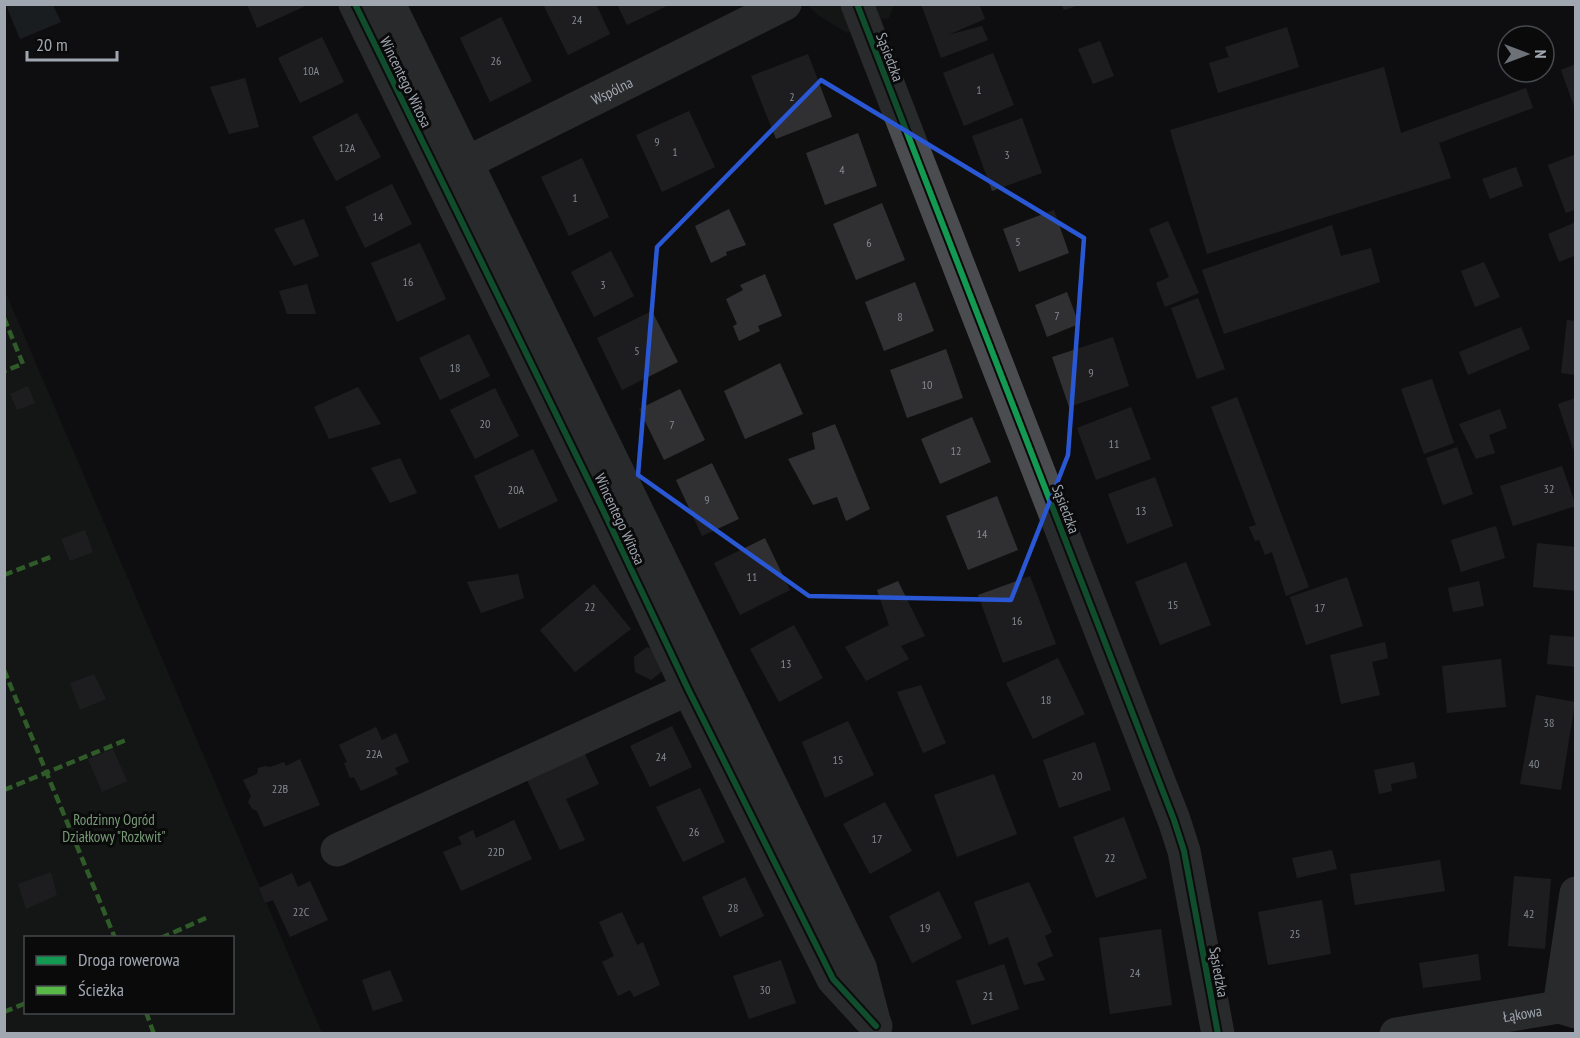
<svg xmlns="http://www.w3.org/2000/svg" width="1580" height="1038" font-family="'PT Sans Narrow',sans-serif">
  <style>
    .green { fill: #191f1a; fill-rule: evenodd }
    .water { fill: #272f34 }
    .building { fill: #303032 }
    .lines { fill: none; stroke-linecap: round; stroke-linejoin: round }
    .minor { stroke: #4a4c4f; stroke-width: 33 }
    .quiet { stroke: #58b947; stroke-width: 4.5; stroke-dasharray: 9 4.5; stroke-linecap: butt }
    .cycleway-casing { stroke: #0a0a0b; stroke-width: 10 }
    .cycleway { stroke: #139951; stroke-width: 6 }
    .marked { fill: none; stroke: #2a57d4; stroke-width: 4.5; stroke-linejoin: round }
    .labels { text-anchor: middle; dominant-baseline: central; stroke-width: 6; stroke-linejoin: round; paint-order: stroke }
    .number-label { font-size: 12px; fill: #848991 }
    .street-label { font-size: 15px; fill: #a0a7b1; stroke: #0a0a0b }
    .park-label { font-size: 15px; fill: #789b78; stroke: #0a0a0b }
  </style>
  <rect width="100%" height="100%" fill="#0f0f10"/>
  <g class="green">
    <polygon points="840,5 846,9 855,29 847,33 818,15 808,6"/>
    <polygon points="873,5 894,5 889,18 878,20"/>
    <path d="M5 291 322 1033H5ZM26 938H232V1012H26Z"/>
  </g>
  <polygon class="water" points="6,5 53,5 61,22 20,39"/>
  <g class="building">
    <polygon points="247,4 310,4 257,28"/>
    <polygon points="543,4 596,4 610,34 568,55"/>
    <polygon points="617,4 671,4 627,25"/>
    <polygon points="921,4 979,4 985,19 948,35 982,26 988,40 941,58"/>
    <polygon points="1067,4 1079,4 1079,5 1064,10 1062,6"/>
    <polygon points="501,17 532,81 490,102 460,38"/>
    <polygon points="1287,27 1299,67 1218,93 1209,63 1229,57 1225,47"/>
    <polygon points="322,37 344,82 300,103 278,58"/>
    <polygon points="1100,41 1114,76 1093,84 1078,49"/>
    <polygon points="993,53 1014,105 964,126 943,73"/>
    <polygon points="808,54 832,117 776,139 751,76"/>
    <polygon points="1576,64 1576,109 1575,109 1561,70"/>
    <polygon points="1384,67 1401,133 1526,88 1533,108 1439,143 1451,178 1207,254 1170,130"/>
    <polygon points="245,78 259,127 229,134 210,87"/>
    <polygon points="689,111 715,167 662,192 636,135"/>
    <polygon points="357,113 381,157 336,181 312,137"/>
    <polygon points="1022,118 1042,173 992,191 972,136"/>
    <polygon points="858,133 877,186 825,205 806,153"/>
    <polygon points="1576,154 1576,209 1566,213 1548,165"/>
    <polygon points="582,158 609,217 569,236 541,177"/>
    <polygon points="1516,167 1523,186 1490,199 1482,179"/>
    <polygon points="392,184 412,224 365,248 345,207"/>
    <polygon points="882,203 905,260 856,280 833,224"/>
    <polygon points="729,209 746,245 726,252 727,255 711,263 695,226"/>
    <polygon points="1054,210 1069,253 1019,272 1003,229"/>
    <polygon points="304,219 319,256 294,266 274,229"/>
    <polygon points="1168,221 1199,293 1165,307 1156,283 1169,277 1149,229"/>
    <polygon points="1576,222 1576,255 1559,262 1548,234"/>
    <polygon points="1332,225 1341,256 1371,248 1380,282 1224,334 1202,270"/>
    <polygon points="420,243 446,299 397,322 371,263"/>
    <polygon points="611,251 634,296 594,317 571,272"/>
    <polygon points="1484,262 1500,297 1475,307 1461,271"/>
    <polygon points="765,274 782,316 758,326 760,331 739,341 733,326 737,324 726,299 743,290 740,285"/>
    <polygon points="915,282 934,331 884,351 865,302"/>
    <polygon points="307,284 316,314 287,314 279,291"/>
    <polygon points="1067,292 1079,324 1047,337 1035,305"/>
    <polygon points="1198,298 1225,369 1197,379 1171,308"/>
    <polygon points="652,311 678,362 622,390 597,338"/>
    <polygon points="1567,320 1576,321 1576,375 1561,373"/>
    <polygon points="1521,327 1530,349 1468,375 1459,352"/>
    <polygon points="469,334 490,376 440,400 419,358"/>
    <polygon points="1113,337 1129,386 1069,407 1052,357"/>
    <polygon points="946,349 963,398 907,418 890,370"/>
    <polygon points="780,363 803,414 745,439 724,391"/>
    <polygon points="1432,379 1454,443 1424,454 1401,389"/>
    <polygon points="28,386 35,403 17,410 10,394"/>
    <polygon points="358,387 381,424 329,439 314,407"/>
    <polygon points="495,388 519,436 475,459 450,410"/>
    <polygon points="680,389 705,440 664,460 639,409"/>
    <polygon points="1237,397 1309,587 1286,596 1272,552 1265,555 1259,540 1255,541 1249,527 1256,525 1211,407"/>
    <polygon points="1576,398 1576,448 1573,449 1558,404"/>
    <polygon points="1131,407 1151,459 1096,480 1077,428"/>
    <polygon points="1500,409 1507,428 1489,435 1495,453 1476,459 1459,424"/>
    <polygon points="972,417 991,462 940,484 921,439"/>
    <polygon points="835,424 870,509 846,521 837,497 813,505 788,459 815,449 812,433"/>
    <polygon points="1457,447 1473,494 1443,505 1426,458"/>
    <polygon points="533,449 558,501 499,529 474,476"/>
    <polygon points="400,458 417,493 390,503 371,468"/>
    <polygon points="712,463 739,519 702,536 676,480"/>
    <polygon points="1562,466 1576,506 1513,526 1500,486"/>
    <polygon points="1155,477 1173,526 1127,544 1108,494"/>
    <polygon points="997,496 1018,550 968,570 946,516"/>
    <polygon points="1496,526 1505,558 1461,572 1451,540"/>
    <polygon points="85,530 93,552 70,561 61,539"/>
    <polygon points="765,538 790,590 740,615 714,563"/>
    <polygon points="1537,543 1576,547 1576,591 1533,587"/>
    <polygon points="1186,562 1211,625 1160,645 1135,582"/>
    <polygon points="518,574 524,598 481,613 467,582"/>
    <polygon points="1030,576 1056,644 1003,663 978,595"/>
    <polygon points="1347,577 1363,626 1306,645 1290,597"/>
    <polygon points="898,581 925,636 901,646 909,659 866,681 845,647 889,625 877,590"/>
    <polygon points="1479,581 1484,606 1453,612 1448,588"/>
    <polygon points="594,584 631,629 575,672 540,630"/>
    <polygon points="794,625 823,678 779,702 750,649"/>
    <polygon points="1550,635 1576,637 1576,667 1547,664"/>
    <polygon points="1385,642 1388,658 1372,662 1380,695 1341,704 1330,655"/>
    <polygon points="647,647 663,653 665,669 651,680 635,672 634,657"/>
    <polygon points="1058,658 1085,714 1033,739 1006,683"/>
    <polygon points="1501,659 1506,707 1447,713 1442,666"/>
    <polygon points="94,674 106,699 80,710 70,683"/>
    <polygon points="921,685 946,743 923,753 897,692"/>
    <polygon points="1536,695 1575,702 1561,790 1520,784"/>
    <polygon points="848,721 874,775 825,798 802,742"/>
    <polygon points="672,726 692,767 650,787 630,746"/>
    <polygon points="376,727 382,740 396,733 409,762 395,768 398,774 361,791 354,777 350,778 344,763 347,762 339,745"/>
    <polygon points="1095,742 1111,790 1059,808 1043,760"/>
    <polygon points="113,749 127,781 102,792 88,759"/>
    <polygon points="584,752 599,784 566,799 585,840 560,850 526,778"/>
    <polygon points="300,759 320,805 264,827 257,811 252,809 248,802 251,796 243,780 257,774 258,768 265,766 270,767 284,762 286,766"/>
    <polygon points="1414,762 1417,778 1391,784 1392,791 1379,794 1374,770"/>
    <polygon points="994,774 1017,834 957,857 934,795"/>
    <polygon points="700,788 725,842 683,862 656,807"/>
    <polygon points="885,802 912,851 870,874 843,824"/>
    <polygon points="1124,817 1147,878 1096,898 1073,837"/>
    <polygon points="514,820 532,859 461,891 443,852 462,844 458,837 473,830 476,838"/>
    <polygon points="1332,850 1337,869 1297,878 1292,858"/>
    <polygon points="1440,860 1445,891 1355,905 1350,874"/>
    <polygon points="51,872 57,895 26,909 18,884"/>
    <polygon points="292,873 298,887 310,881 328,920 290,937 273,900 265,903 259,888"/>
    <polygon points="1514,876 1551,879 1545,949 1508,946"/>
    <polygon points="745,877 764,916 720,937 702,897"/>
    <polygon points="1029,882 1052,932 1045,936 1053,956 1037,963 1045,980 1024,985 1008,937 989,945 974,902"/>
    <polygon points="939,891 962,938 912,963 889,916"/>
    <polygon points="1322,900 1331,954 1268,965 1258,912"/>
    <polygon points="622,912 637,945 643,942 660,985 634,997 630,990 618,996 602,962 614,956 599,922"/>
    <polygon points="1161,929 1172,1005 1110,1014 1099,938"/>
    <polygon points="1478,954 1481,980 1423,988 1419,963"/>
    <polygon points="781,960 796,1003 749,1019 733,976"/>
    <polygon points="1004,964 1019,1009 972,1025 956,981"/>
    <polygon points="390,970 403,1001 373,1011 362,980"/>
  </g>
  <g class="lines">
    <g class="minor">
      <polyline points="355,4 603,510 688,689 833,979 876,1026"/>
      <polyline points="389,4 860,967 874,1021"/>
      <polyline points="857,4 1174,820 1184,851 1218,1034"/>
      <path id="s1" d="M448 172 785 4"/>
      <polyline points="337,850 688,689"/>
      <polyline points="1559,1007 1576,893"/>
      <path id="s2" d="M1396 1034 1559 1007 1576 1012"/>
    </g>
    <g class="quiet">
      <polyline points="4,318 23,364 4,371"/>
      <polyline points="4,575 53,556"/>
      <polyline points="4,670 115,938"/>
      <polyline points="4,790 126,740"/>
      <polyline points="161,938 206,918"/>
      <polyline points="4,1012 26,1003"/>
      <polyline points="146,1012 154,1034"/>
    </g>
    <defs>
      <g id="cycleway">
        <polyline points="355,4 603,510 688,689 833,979 876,1026"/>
        <polyline points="857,4 1174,820 1184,851 1218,1034"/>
      </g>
    </defs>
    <use href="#cycleway" class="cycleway-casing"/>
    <use href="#cycleway" class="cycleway"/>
  </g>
  <path d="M0 0H1580V1038H0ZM821 80 1084 238 1068 455 1011 600 809 596 638 475 657 247Z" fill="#0f0f10" fill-opacity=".55" fill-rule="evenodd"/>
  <path class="marked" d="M821 80 1084 238 1068 455 1011 600 809 596 638 475 657 247Z"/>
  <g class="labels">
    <g class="number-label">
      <text x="577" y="19">24</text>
      <text x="496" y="60">26</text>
      <text x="311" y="70">10A</text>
      <text x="979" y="89">1</text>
      <text x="792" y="96">2</text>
      <text x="657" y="141">9</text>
      <text x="347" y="147">12A</text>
      <text x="675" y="151">1</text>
      <text x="1007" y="154">3</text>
      <text x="842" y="169">4</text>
      <text x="575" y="197">1</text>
      <text x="378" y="216">14</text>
      <text x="1018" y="241">5</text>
      <text x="869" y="242">6</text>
      <text x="408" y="281">16</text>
      <text x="603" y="284">3</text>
      <text x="1057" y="315">7</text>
      <text x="900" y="316">8</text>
      <text x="637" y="350">5</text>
      <text x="455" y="367">18</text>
      <text x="1091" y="372">9</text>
      <text x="927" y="384">10</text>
      <text x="485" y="423">20</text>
      <text x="672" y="424">7</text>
      <text x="1114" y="443">11</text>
      <text x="956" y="450">12</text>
      <text x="1549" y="488">32</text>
      <text x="516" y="489">20A</text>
      <text x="707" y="499">9</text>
      <text x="1141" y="510">13</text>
      <text x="982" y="533">14</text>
      <text x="752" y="576">11</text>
      <text x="1173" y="604">15</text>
      <text x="590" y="606">22</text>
      <text x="1320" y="607">17</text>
      <text x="1017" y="620">16</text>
      <text x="786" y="663">13</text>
      <text x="1046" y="699">18</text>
      <text x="1549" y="722">38</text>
      <text x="374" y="753">22A</text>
      <text x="661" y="756">24</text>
      <text x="838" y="759">15</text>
      <text x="1534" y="763">40</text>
      <text x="1077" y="775">20</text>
      <text x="280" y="788">22B</text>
      <text x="694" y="831">26</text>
      <text x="877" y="838">17</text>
      <text x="496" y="851">22D</text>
      <text x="1110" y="857">22</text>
      <text x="733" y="907">28</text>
      <text x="301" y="911">22C</text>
      <text x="1529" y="913">42</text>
      <text x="925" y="927">19</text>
      <text x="1295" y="933">25</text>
      <text x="1135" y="972">24</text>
      <text x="765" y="989">30</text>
      <text x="988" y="995">21</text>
    </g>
    <g class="street-label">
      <text transform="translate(890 57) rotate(69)">Sąsiedzka</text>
      <text transform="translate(406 82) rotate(64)">Wincentego Witosa</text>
      <text stroke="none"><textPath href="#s1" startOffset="183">Wspólna</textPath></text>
      <text transform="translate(1066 509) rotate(69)">Sąsiedzka</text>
      <text transform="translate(620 519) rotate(65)">Wincentego Witosa</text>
      <text transform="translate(1219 972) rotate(80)">Sąsiedzka</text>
      <text stroke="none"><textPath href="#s2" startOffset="128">Łąkowa</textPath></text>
    </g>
    <g class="park-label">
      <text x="114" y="819">Rodzinny Ogród<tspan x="114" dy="17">Działkowy "Rozkwit"</tspan></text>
    </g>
  </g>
  <rect width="1580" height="1038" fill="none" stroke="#a0a7b1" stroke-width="12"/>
  <rect x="24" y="936" width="210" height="78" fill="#0a0a0b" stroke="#46494d" stroke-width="1.5"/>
  <rect x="36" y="956" width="30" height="9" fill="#139951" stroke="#46494d" stroke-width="1.5"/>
  <text x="78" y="966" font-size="18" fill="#a0a7b1">Droga rowerowa</text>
  <rect x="36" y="986" width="30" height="9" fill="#58b947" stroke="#46494d" stroke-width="1.5"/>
  <text x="78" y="996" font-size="18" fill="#a0a7b1">Ścieżka</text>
  <g transform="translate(1526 54) rotate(90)"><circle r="28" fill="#0a0a0b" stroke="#46494d" stroke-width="1.5"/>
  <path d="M0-4.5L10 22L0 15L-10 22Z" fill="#6d7279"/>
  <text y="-9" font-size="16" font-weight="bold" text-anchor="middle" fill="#a0a7b1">N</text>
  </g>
  <path d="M27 51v9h90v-9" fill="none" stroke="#a0a7b1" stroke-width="3"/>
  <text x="36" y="51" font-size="18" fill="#a0a7b1" stroke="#0a0a0b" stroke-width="4.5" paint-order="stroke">20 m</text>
</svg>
